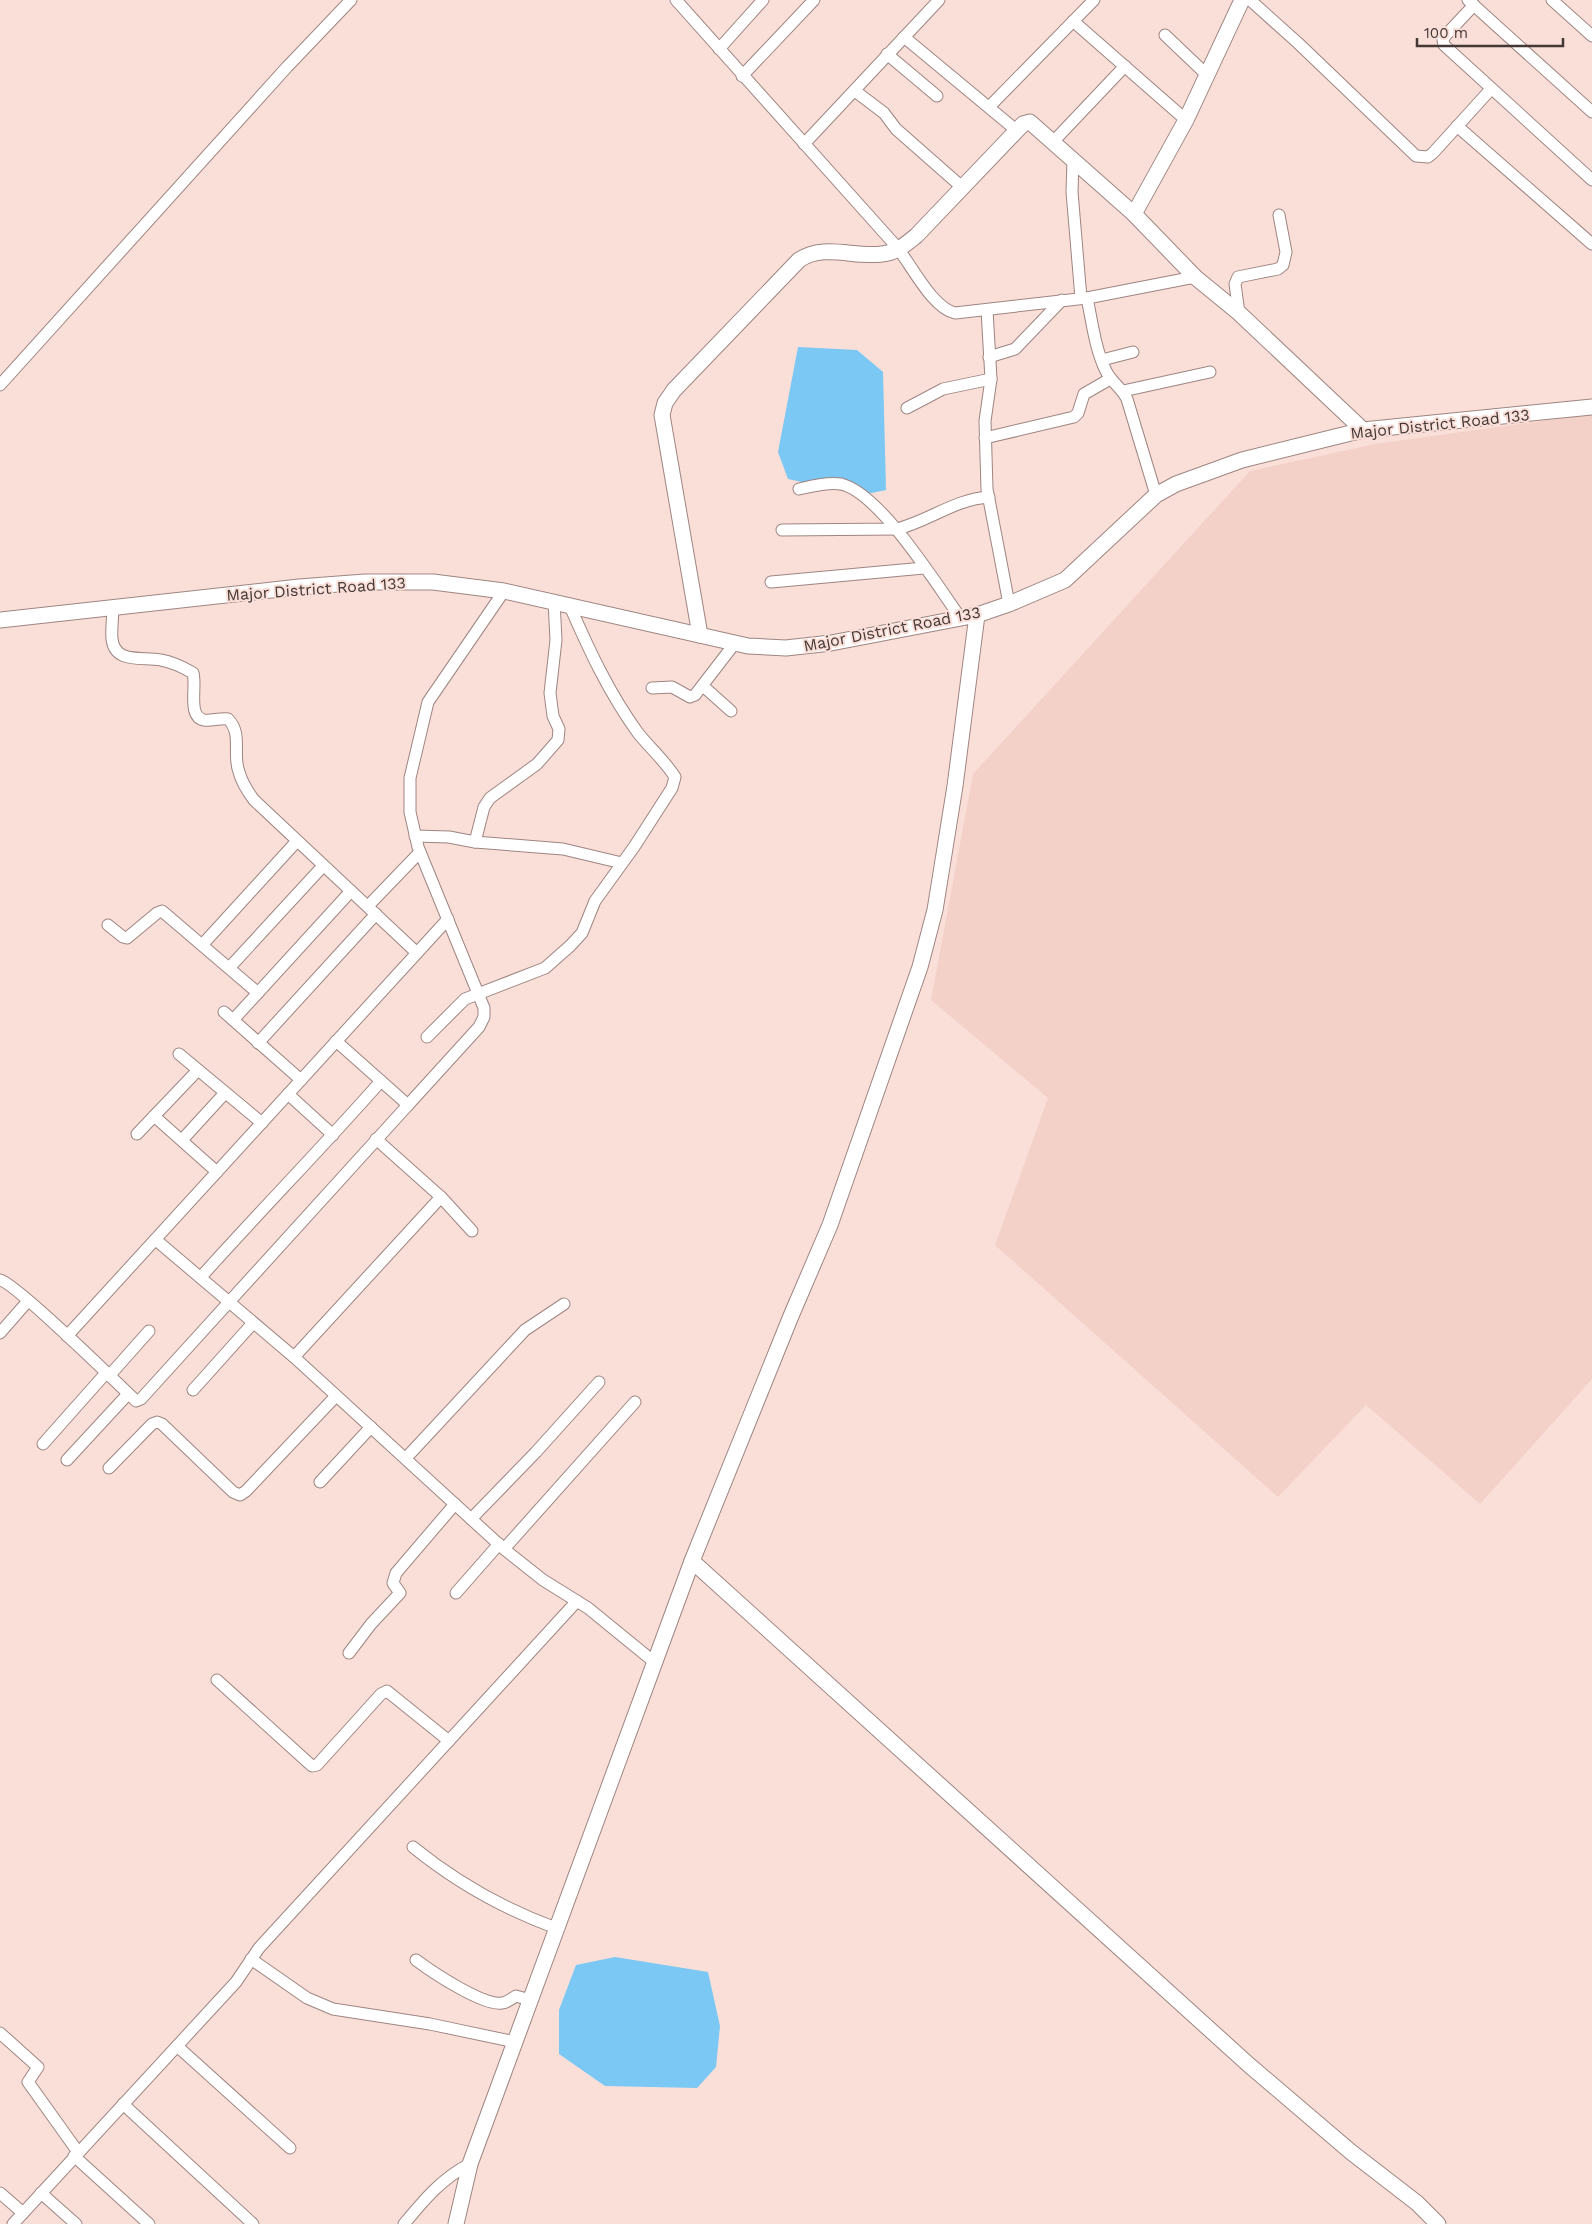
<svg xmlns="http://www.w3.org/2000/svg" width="1592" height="2224" font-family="'Work Sans',sans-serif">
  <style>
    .built { fill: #f3d0c8 }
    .water { fill: #7ac8f3 }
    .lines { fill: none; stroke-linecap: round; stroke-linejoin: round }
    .street-casing { stroke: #9e8580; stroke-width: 13 }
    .secondary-casing { stroke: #9e8580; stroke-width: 17 }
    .street { stroke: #fff; stroke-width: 11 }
    .secondary { stroke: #fff; stroke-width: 15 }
    .labels { text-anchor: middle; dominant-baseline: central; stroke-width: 4; stroke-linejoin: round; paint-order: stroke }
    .street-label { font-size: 16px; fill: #433836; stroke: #fadfd9 }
  </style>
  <rect width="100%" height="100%" fill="#fadfd9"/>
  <polygon class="built" points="1592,414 1592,1379 1480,1504 1366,1405 1278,1497 995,1245 1048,1098 931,1000 973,774 1250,471 1375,444"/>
  <g class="water">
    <polygon points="798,347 857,350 883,372 886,490 862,495 788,479 778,452"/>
    <polygon points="615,1957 708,1972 720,2026 716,2067 697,2088 605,2086 559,2054 559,2010 576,1965"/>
  </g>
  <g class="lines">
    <defs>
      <g id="street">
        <path d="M676 0C749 82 822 164 896 246 911 264 932 308 955 313L1087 298 1195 277"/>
        <polyline points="1250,0 1298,43 1416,156 1428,157 1433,153 1491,89"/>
        <polyline points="1468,0 1592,112"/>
        <polyline points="1552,0 1592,36"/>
        <polyline points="1474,5 1445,36 1443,40 1444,45 1592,180"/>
        <polyline points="1073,21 1186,120"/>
        <polyline points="1165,35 1207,75"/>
        <polyline points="904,37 1016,130"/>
        <polyline points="719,49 763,0"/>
        <polyline points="887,54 937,96"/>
        <polyline points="742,76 814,0"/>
        <polyline points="855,91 884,113 896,129 963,188"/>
        <polyline points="989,107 1094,0"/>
        <polyline points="1457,126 1592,244"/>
        <polyline points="1052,143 1125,66"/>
        <polyline points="804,144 939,0"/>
        <polyline points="1073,160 1072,192 1081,298"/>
        <path d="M1087 298C1092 321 1095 349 1106 371 1111 382 1122 388 1127 399L1156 495"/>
        <polyline points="1239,313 1235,284 1238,277 1278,269 1283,265 1286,252 1279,215"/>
        <polyline points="989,357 1015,349 1062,300"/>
        <polyline points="1102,360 1133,352"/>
        <polyline points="991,379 985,421 987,489 1009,604"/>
        <polyline points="0,385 287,67 351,0"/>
        <polyline points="1123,391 1210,372"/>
        <polyline points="907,408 943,389 991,379 987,310"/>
        <polyline points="985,438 1074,417 1078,413 1084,394 1110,379"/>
        <path d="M799 489C812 486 828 482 841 484 880 493 936 584 960 617"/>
        <path d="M782 530 897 529C929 521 955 499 989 497"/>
        <polyline points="771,582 924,568"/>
        <path d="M113 607C113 617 111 629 112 639 115 665 144 656 161 660 172 662 183 667 193 673 197 685 187 717 204 720 211 721 220 718 228 719 243 734 232 754 239 772 242 783 248 792 254 800L417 953"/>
        <polyline points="703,686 731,711"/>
        <polyline points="652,688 672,687 690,697 695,695 735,643"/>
        <polyline points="415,836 449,837 475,842 563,849 622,863"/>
        <polyline points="475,842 484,807 490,798 537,764 558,740 559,729 553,716 550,693 556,640 554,601"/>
        <polyline points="368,906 420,852"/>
        <polyline points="108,925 123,937 127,938 157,913 162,911 258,993"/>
        <polyline points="203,944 297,841"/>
        <polyline points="230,967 323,866"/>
        <polyline points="224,1012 301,1080"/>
        <polyline points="233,1020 351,891"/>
        <path d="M427 1037 465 999 545 968 570 946 582 933 595 901 634 847 672 788 675 777C665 761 650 748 638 733 609 693 589 650 569 604"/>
        <polyline points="258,1043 376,914"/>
        <polyline points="179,1054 262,1123"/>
        <polyline points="288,1094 333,1135"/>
        <polyline points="408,1105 479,1027 484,1017 484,1008 418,847 410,812 410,778 428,702 504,591"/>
        <polyline points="154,1116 217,1172"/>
        <polyline points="137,1134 198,1070"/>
        <polyline points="376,1139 441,1197 472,1231"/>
        <polyline points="182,1140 225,1093"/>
        <polyline points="156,1240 294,1357 504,1549 543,1580 588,1608 653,1661"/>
        <path d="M201 1277C260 1211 322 1148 381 1081"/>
        <path d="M0 1280C14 1282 116 1382 134 1399L136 1401 141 1399 408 1105 336 1041"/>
        <polyline points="0,1333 28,1301"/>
        <polyline points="67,1336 448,919"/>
        <polyline points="294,1357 441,1197"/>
        <polyline points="109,1376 149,1331"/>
        <polyline points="193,1390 253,1323"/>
        <polyline points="43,1444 106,1373"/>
        <polyline points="406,1458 525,1330 564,1304"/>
        <polyline points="67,1460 128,1394"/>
        <polyline points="109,1468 152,1424 157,1422 162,1424 233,1492 240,1495 246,1491 336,1396"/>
        <polyline points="320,1482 371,1427"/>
        <polyline points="471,1519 536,1452 599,1382"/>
        <polyline points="504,1549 635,1402"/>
        <polyline points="456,1593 499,1544"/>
        <polyline points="349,1653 371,1624 400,1593 393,1583 396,1573 455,1504"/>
        <polyline points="217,1680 312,1766 317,1765 381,1694 387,1691 449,1741"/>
        <path d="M413 1847C456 1882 504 1909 556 1928"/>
        <polyline points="251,1959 307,1998 333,2009 430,2024 515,2042"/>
        <path d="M416 1960C432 1972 483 2006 502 2003 507 2003 512 1998 516 1996L530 2000"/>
        <polyline points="0,2033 38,2067 28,2082 78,2152"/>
        <polyline points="177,2046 290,2148"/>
        <polyline points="123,2104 253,2224"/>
        <polyline points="74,2156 149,2224"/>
        <polyline points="0,2193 23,2213"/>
        <polyline points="41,2193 76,2224"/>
        <polyline points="13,2224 236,1982 259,1948 577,1601"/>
        <path d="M404 2224C424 2200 442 2178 470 2164"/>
      </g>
      <g id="secondary">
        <polyline points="1134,214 1186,120 1242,0"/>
        <polyline points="0,620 299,587 365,582 433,582 504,591 748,646 786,648 831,643 977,615 1009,604 1065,580 1156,495 1176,484 1242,460 1363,430 1592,407"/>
        <path d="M700 635 662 415 665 403 674 390 799 260C824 243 854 258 882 254 896 253 906 244 916 236L1023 124 1030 122 1134 214 1195 277 1239 313 1363 430"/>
        <polyline points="692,1561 1249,2065 1351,2152 1417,2203 1438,2224"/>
        <polyline points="456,2224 470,2164 692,1561 791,1316 830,1225 920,967 935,910 955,786 977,615"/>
      </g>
    </defs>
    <use href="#street" class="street-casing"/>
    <use href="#secondary" class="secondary-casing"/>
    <use href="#street" class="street"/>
    <use href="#secondary" class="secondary"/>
  </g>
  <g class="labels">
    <g class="street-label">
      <text transform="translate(1440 424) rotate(-6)">Major District Road 133</text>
      <text transform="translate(316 589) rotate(-4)">Major District Road 133</text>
      <text transform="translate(892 629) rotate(-11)">Major District Road 133</text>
    </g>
  </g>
  <path d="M1417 38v8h146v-8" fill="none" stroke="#433836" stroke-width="2.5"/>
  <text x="1424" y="38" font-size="15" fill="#433836" stroke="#fadfd9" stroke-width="4" paint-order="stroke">100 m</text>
</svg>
